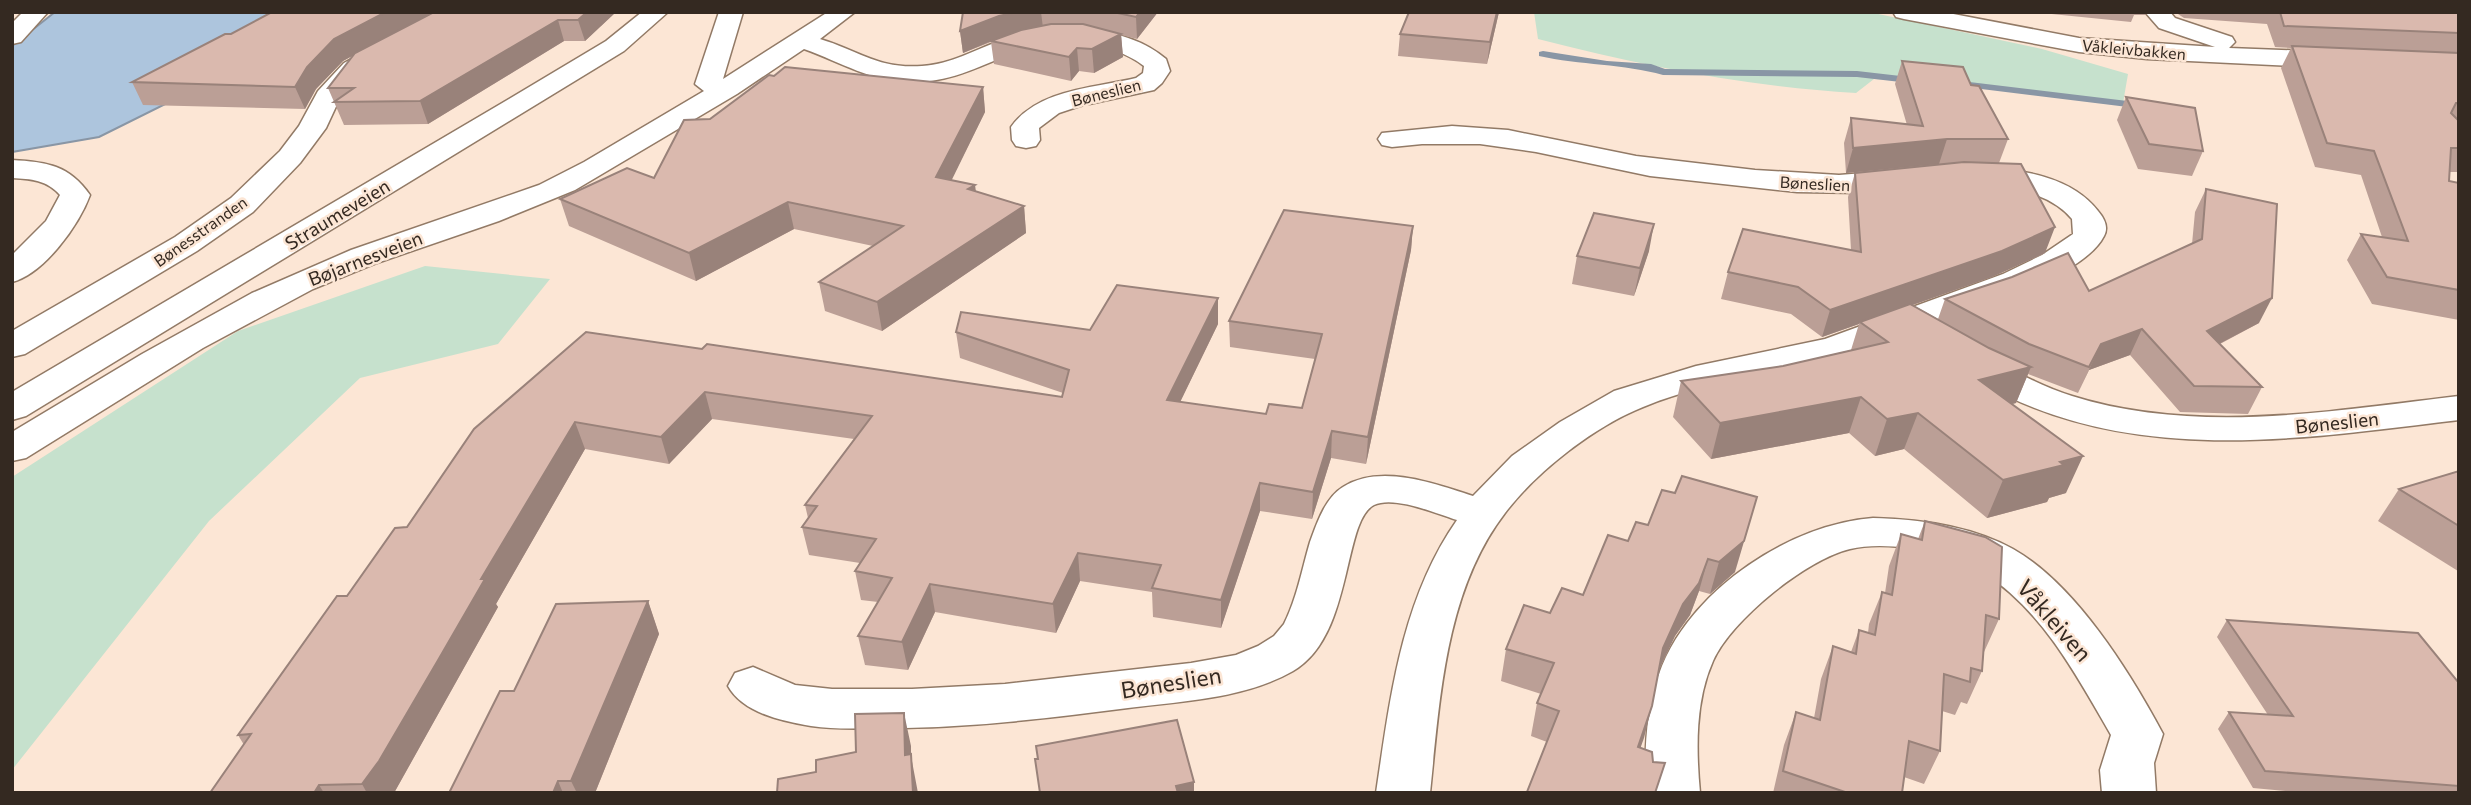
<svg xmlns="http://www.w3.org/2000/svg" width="2471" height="805" font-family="Commissioner,sans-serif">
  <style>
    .green { fill: #c6e1cd }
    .water { fill: #adc5dd; stroke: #8996a5; stroke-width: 2 }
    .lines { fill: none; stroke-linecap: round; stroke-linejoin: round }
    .stream { fill: #8996a5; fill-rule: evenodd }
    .minor-casing { stroke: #927a66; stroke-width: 3 }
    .major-casing { stroke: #927a66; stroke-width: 3 }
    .minor { fill: #fff; fill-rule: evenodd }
    .major { fill: #fff; fill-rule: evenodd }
    .wall { fill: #bb9f96 }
    .shaded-wall { fill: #99827a }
    .building { fill: #dab9ae; stroke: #99827a; stroke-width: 2 }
    .labels { text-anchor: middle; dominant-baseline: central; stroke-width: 5; stroke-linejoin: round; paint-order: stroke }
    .far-street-label { font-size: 16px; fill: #342921; stroke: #fce6d5 }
    .street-label { font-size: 19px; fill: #342921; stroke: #fce6d5 }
    .near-street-label { font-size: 23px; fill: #342921; stroke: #fce6d5 }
  </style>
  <rect width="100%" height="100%" fill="#fce6d5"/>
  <g class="green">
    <path d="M1534 12H1869L2042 49 2128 74 2123 103 1973 84 1874 79 1856 93C1749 87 1643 66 1538 39Z"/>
    <polygon points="425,266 550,279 498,344 360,378 209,521 12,770 12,477 238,331"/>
  </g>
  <polygon class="water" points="55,12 337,12 322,26 99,137 12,152 12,46"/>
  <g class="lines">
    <g class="stream">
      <path d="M1543 51 1607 61 1651 64 1665 69 1857 71 1918 78 1923 81 1918 84 1857 77 1663 75C1625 64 1579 65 1539 56V52Z"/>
      <polygon points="1961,81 2144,103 2150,106 2144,109 1957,86 1956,84"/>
    </g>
    <defs>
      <g id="minor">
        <polygon points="23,12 48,12 21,42 12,44 12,23"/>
        <polygon points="439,12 469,12 466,17 362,73 339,100 326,128 300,163 253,212 197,251 25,354 12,357 12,331 175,237 231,198 280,151 299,126 318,91 344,63"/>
        <path d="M719 12H743L723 79 828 12H855L820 39C860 51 877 69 922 66 952 64 974 50 1002 40 1052 23 1124 23 1166 59L1170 71 1162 83 1154 90 1080 106 1059 113 1039 128 1040 140 1036 146 1026 148 1016 146 1012 140 1011 127C1038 89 1094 88 1136 78L1143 73 1144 66C1113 42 1059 37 1022 50 984 63 957 81 915 82 873 83 843 63 804 49L737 94 575 190 499 221 374 264 313 289 203 348 26 458 12 461V432L142 354 252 293 351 250 539 185 584 162 704 91 695 84Z"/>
        <polygon points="1893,12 1943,12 2079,38 2215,47 2159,28 2145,12 2170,12 2175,18 2232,37 2235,42 2229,48 2338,52 2347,55 2351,60 2347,65 2338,68 2147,59 2079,52 1904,19 1896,17"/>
        <polygon points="1452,126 1508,130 1636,156 1755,170 1839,175 1902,170 1913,173 1917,179 1913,185 1860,193 1797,192 1650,176 1536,152 1480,144 1422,144 1392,147 1382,145 1378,139 1382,133"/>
        <path d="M12 160C47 162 69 165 90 195 79 225 44 274 12 282V255L46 221 60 195C47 180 31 179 12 178Z"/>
        <path d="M1980 166C2021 170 2071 176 2098 211 2104 218 2109 227 2104 236 2082 279 1969 310 1924 326 1894 337 1865 351 1835 359 1771 377 1704 381 1643 407 1595 426 1537 471 1505 513 1445 591 1440 699 1430 793H1376C1390 699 1401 600 1457 520 1437 514 1394 495 1374 505 1342 521 1354 636 1293 671 1244 699 1182 701 1128 708 1049 718 970 728 890 728 864 728 837 730 811 726 782 721 743 713 728 686L735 673 753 667 795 685 832 689H912L1005 684 1191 663 1236 655 1258 646 1274 636 1284 624C1297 598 1302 569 1310 542 1317 523 1325 498 1343 487 1380 463 1436 484 1473 496L1512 456 1560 422 1614 391 1696 366 1825 339 2003 274 2042 255 2073 234 2072 219C2044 187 2007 191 1970 181L1965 175 1970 169Z"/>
        <path d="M1976 355 1989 358C2016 372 2043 387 2072 396 2196 435 2332 411 2459 396V420C2309 438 2148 464 2007 396 1990 389 1968 381 1957 366L1963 358Z"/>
        <path d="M1873 518C1919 519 1971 526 2013 549 2075 584 2130 672 2163 734L2154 763 2156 793H2102L2100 770 2111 735C2077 676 2043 611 1984 573 1952 552 1888 540 1850 549 1807 559 1731 620 1713 661 1695 701 1696 750 1700 793H1646C1644 750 1646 705 1662 666 1694 588 1791 524 1873 518Z"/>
      </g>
      <polygon id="major" points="642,12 668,12 624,51 26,416 12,420 12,392 509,99 606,41"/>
    </defs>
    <use href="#minor" class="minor-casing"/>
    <use href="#major" class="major-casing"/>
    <use href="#minor" class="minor"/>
    <use href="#major" class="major"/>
  </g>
  <g class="wall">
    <polygon points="272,12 433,12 397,32 616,12 585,41 564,41 428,124 344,125 328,88 354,55 343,61 316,89 305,109 143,105 132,82 231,34"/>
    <polygon points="963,12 1086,12 1087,21 1086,12 1158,12 1137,39 1121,35 1123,57 1094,73 1079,71 1071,81 994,64 991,42 963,53 960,31"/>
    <polygon points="1499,12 1487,64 1398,56 1400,34"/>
    <polygon points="2032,12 2146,12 2145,15 2134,15 2131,22"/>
    <polygon points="2175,12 2459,12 2459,172 2450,172 2449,181 2459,183 2459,320 2372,304 2347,260 2361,234 2382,237 2361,175 2315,167 2281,68 2291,48 2275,47 2267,24 2184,18"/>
    <polygon points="1902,61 1971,85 2008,139 1999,163 2045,253 1992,277 1913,305 1938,319 1945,299 2089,291 2192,244 2195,212 2206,189 2259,323 2220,344 2262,387 2248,414 2180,412 2130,355 2089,370 2078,393 2028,374 2016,403 2012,404 2066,493 2049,498 2047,502 1987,518 1904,449 1875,456 1849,433 1711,459 1673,417 1681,381 1783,366 1851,350 1859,324 1822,337 1791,314 1721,299 1728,272 1851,250 1848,197 1855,173 1946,164 1846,173 1844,143 1851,118 1907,125 1895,84"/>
    <polygon points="983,87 985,112 951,180 976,192 1024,206 1026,233 882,331 825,311 819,282 873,246 794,229 696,281 569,226 560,199 654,178 710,119"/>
    <polygon points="2126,97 2203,151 2192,176 2138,169 2117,120"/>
    <polygon points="1413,226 1411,250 1366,464 1331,458 1312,519 1260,511 1221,628 1153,617 1152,592 1080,581 1056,633 935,612 908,670 865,665 858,636 878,602 861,600 855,571 860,563 809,555 802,527 808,518 805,505 854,439 712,419 669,464 585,449 496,604 498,607 394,793 210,793 244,745 238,735 347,596 407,527 474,429 702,349 1062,397 1063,393 960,358 956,332 1090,330 1218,324 1180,402 1266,414 1302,408 1315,359 1230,347 1229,321"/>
    <polygon points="1649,251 1634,296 1572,284 1577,256"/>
    <polygon points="2459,471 2459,570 2458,571 2378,521 2399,489"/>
    <polygon points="1662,490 1735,572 1710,594 1699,591 1690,615 1675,636 1659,670 1652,706 1640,748 1656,793 1526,793 1547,742 1531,736 1537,703 1541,694 1501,681 1506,649 1550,613 1583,595 1628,541 1648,525"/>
    <polygon points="1925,521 1999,619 1984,652 1982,671 1967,704 1961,702 1955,715 1942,711 1940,751 1924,784 1904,777 1902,793 1773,793 1784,745 1796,712 1814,718 1821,679 1833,646 1851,652 1859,630 1868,633 1869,624 1882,592 1885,593 1889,566 1901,534 1918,539"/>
    <polygon points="648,601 659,634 595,793 449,793 514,691"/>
    <polygon points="2227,620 2459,683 2459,793 2307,793 2253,788 2218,729 2229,712 2268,715 2217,637"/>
  </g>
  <g class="shaded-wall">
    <polygon points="386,12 433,12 343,61 316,89 305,109 295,87 307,67 334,39"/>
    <polygon points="587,12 616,12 585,41 578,20"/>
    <polygon points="1017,12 1041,12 1043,28 1001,37 963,53 960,31 999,16"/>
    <polygon points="1140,12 1158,12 1137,39 1136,17"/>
    <polygon points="1497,12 1499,12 1487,64 1490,42"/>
    <polygon points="558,20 564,41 428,124 420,101"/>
    <polygon points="1121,34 1123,57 1094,73 1092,49"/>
    <polygon points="1077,48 1079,71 1071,81 1069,57"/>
    <polygon points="983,87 985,112 940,204 936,177"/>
    <polygon points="1947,139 1939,164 1846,173 1853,148"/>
    <polygon points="975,185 979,212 968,189"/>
    <polygon points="788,202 794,229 696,281 689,253"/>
    <polygon points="1024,206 1026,233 882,331 877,302"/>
    <polygon points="1654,224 1649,251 1634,296 1640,268"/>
    <polygon points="1413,226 1411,250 1366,464 1368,437"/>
    <polygon points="2055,227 2045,253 1992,277 1861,323 1860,322 1859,324 1822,337 1830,310"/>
    <polygon points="1218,298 1218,324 1168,427 1167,400"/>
    <polygon points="2272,298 2259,323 2194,357 2207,331"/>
    <polygon points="2142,329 2130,355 2089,370 2078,393 2101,344"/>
    <polygon points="2031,367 2016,403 1965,416 1979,380"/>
    <polygon points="705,392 712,419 669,464 661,437"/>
    <polygon points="1861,397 1849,433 1711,459 1720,423"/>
    <polygon points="1918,413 1904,449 1875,456 1887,419"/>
    <polygon points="575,422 585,449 496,604 498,607 451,691 394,793 367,793 362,784 481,579"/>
    <polygon points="1332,431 1331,458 1312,519 1313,492"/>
    <polygon points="2083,456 2066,493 2049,498 2047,502 1987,518 2003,480 2060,462"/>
    <polygon points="1260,483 1260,511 1221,628 1221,600"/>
    <polygon points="1748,528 1735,572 1710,594 1719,562"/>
    <polygon points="1078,553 1080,581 1056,633 1053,604"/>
    <polygon points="1708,559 1699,591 1690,615 1675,636 1654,680 1663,648 1683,604"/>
    <polygon points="930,584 935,612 908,670 902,642"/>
    <polygon points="648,601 659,634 595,793 577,793 571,781"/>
    <polygon points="1652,706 1644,738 1629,780 1638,747"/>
    <polygon points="904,713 911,746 911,756 918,793 913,793 905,755"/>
    <polygon points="558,781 563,793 553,793"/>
    <polygon points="1194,782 1194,793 1177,793 1176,786"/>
    <polygon points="319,785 324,793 314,793"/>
  </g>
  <g class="building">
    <polygon points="272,12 386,12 334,39 307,67 295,87 132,82 225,34 231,34"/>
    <polygon points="434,12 587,12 578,20 558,20 420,101 334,102 354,88 328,88 355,53"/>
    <polygon points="963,12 1017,12 999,16 960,31"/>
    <polygon points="1113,12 1140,12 1136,17"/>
    <polygon points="1409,12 1497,12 1490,42 1400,34"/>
    <polygon points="2280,12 2459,12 2459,33 2284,26"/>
    <polygon points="1051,24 1083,24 1121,34 1092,49 1077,48 1069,57 991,41 1021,30"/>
    <polygon points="2292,46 2459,53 2459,103 2456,103 2451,113 2459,121 2459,148 2451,148 2449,181 2459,183 2459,290 2387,277 2361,234 2408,241 2374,151 2327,143"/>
    <polygon points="1902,61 1963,67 1971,85 1979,86 2008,139 1947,139 1853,148 1851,118 1923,126"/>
    <polygon points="785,67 983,87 936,177 975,185 968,189 1024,206 877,302 819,282 903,226 788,202 689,253 560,199 627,168 654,178 684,120 710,119 769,75 774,76"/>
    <polygon points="2126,97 2195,108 2203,151 2149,144"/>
    <polygon points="1964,162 2021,164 2055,227 2002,251 1830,310 1798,287 1728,272 1743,229 1861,252 1855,173"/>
    <polygon points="2206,189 2277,204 2272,298 2207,331 2262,387 2194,386 2142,329 2101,344 2089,367 2086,366 2029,344 1945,299 2012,277 2068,253 2089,291 2202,239"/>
    <polygon points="1284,210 1413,226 1368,437 1332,431 1313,492 1260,483 1221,600 1152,588 1161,565 1078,553 1053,604 930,584 902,642 858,636 892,578 855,571 876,539 802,527 817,506 805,505 872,416 705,392 661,437 575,422 481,579 485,579 437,662 379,761 362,784 319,785 314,793 210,793 251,734 238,735 337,596 347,596 395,528 407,527 474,429 586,332 702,349 707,344 1062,397 1069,370 956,332 961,312 1090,330 1117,285 1218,298 1167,400 1266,414 1269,404 1302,408 1322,334 1229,321"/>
    <polygon points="1594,213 1654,224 1640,268 1577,256"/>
    <polygon points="1910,304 1989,348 2031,367 1979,380 2083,456 2060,462 2064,465 2003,480 1918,413 1887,419 1861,397 1720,423 1681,381 1783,366 1888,342 1860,322"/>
    <polygon points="2459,471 2459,526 2399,489"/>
    <polygon points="1682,476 1757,497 1744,541 1719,562 1708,559 1699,583 1683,604 1663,648 1652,706 1638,747 1652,752 1653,762 1665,763 1655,793 1527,792 1559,711 1537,703 1554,663 1506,649 1524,605 1550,613 1562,588 1583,595 1608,535 1628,541 1636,522 1648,525 1662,490 1675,493"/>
    <polygon points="1925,521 1985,537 2002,547 1999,619 1986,615 1982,671 1971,668 1970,682 1944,674 1940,751 1909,741 1902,793 1848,793 1783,771 1796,712 1820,720 1833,646 1856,654 1859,630 1875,635 1882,592 1892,595 1901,534 1922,540"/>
    <polygon points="648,601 571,781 558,781 553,793 449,793 500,691 514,691 556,604"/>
    <polygon points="2227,620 2418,633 2459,683 2459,786 2265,771 2229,712 2293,716"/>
    <polygon points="904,713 905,755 911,754 913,793 777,793 778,779 816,772 816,760 856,752 855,714"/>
    <polygon points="1177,720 1194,782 1176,786 1178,793 1040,793 1035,759 1038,759 1036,746"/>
  </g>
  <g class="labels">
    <g class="far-street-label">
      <text transform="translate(2134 49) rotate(5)">Våkleivbakken</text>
      <text transform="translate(1106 92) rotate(-14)">Bøneslien</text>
      <text transform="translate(1815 183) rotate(3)">Bøneslien</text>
      <text transform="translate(200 231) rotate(-35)">Bønesstranden</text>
    </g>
    <g class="street-label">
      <text transform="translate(337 214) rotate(-31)">Straumeveien</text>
      <text transform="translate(365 258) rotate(-21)">Bøjarnesveien</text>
      <text transform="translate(2337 422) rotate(-6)">Bøneslien</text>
    </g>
    <g class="near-street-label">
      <text transform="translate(2055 620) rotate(49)">Våkleiven</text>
      <text transform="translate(1171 682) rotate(-9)">Bøneslien</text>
    </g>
  </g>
  <rect width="2471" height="805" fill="none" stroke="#342921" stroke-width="28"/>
</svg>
